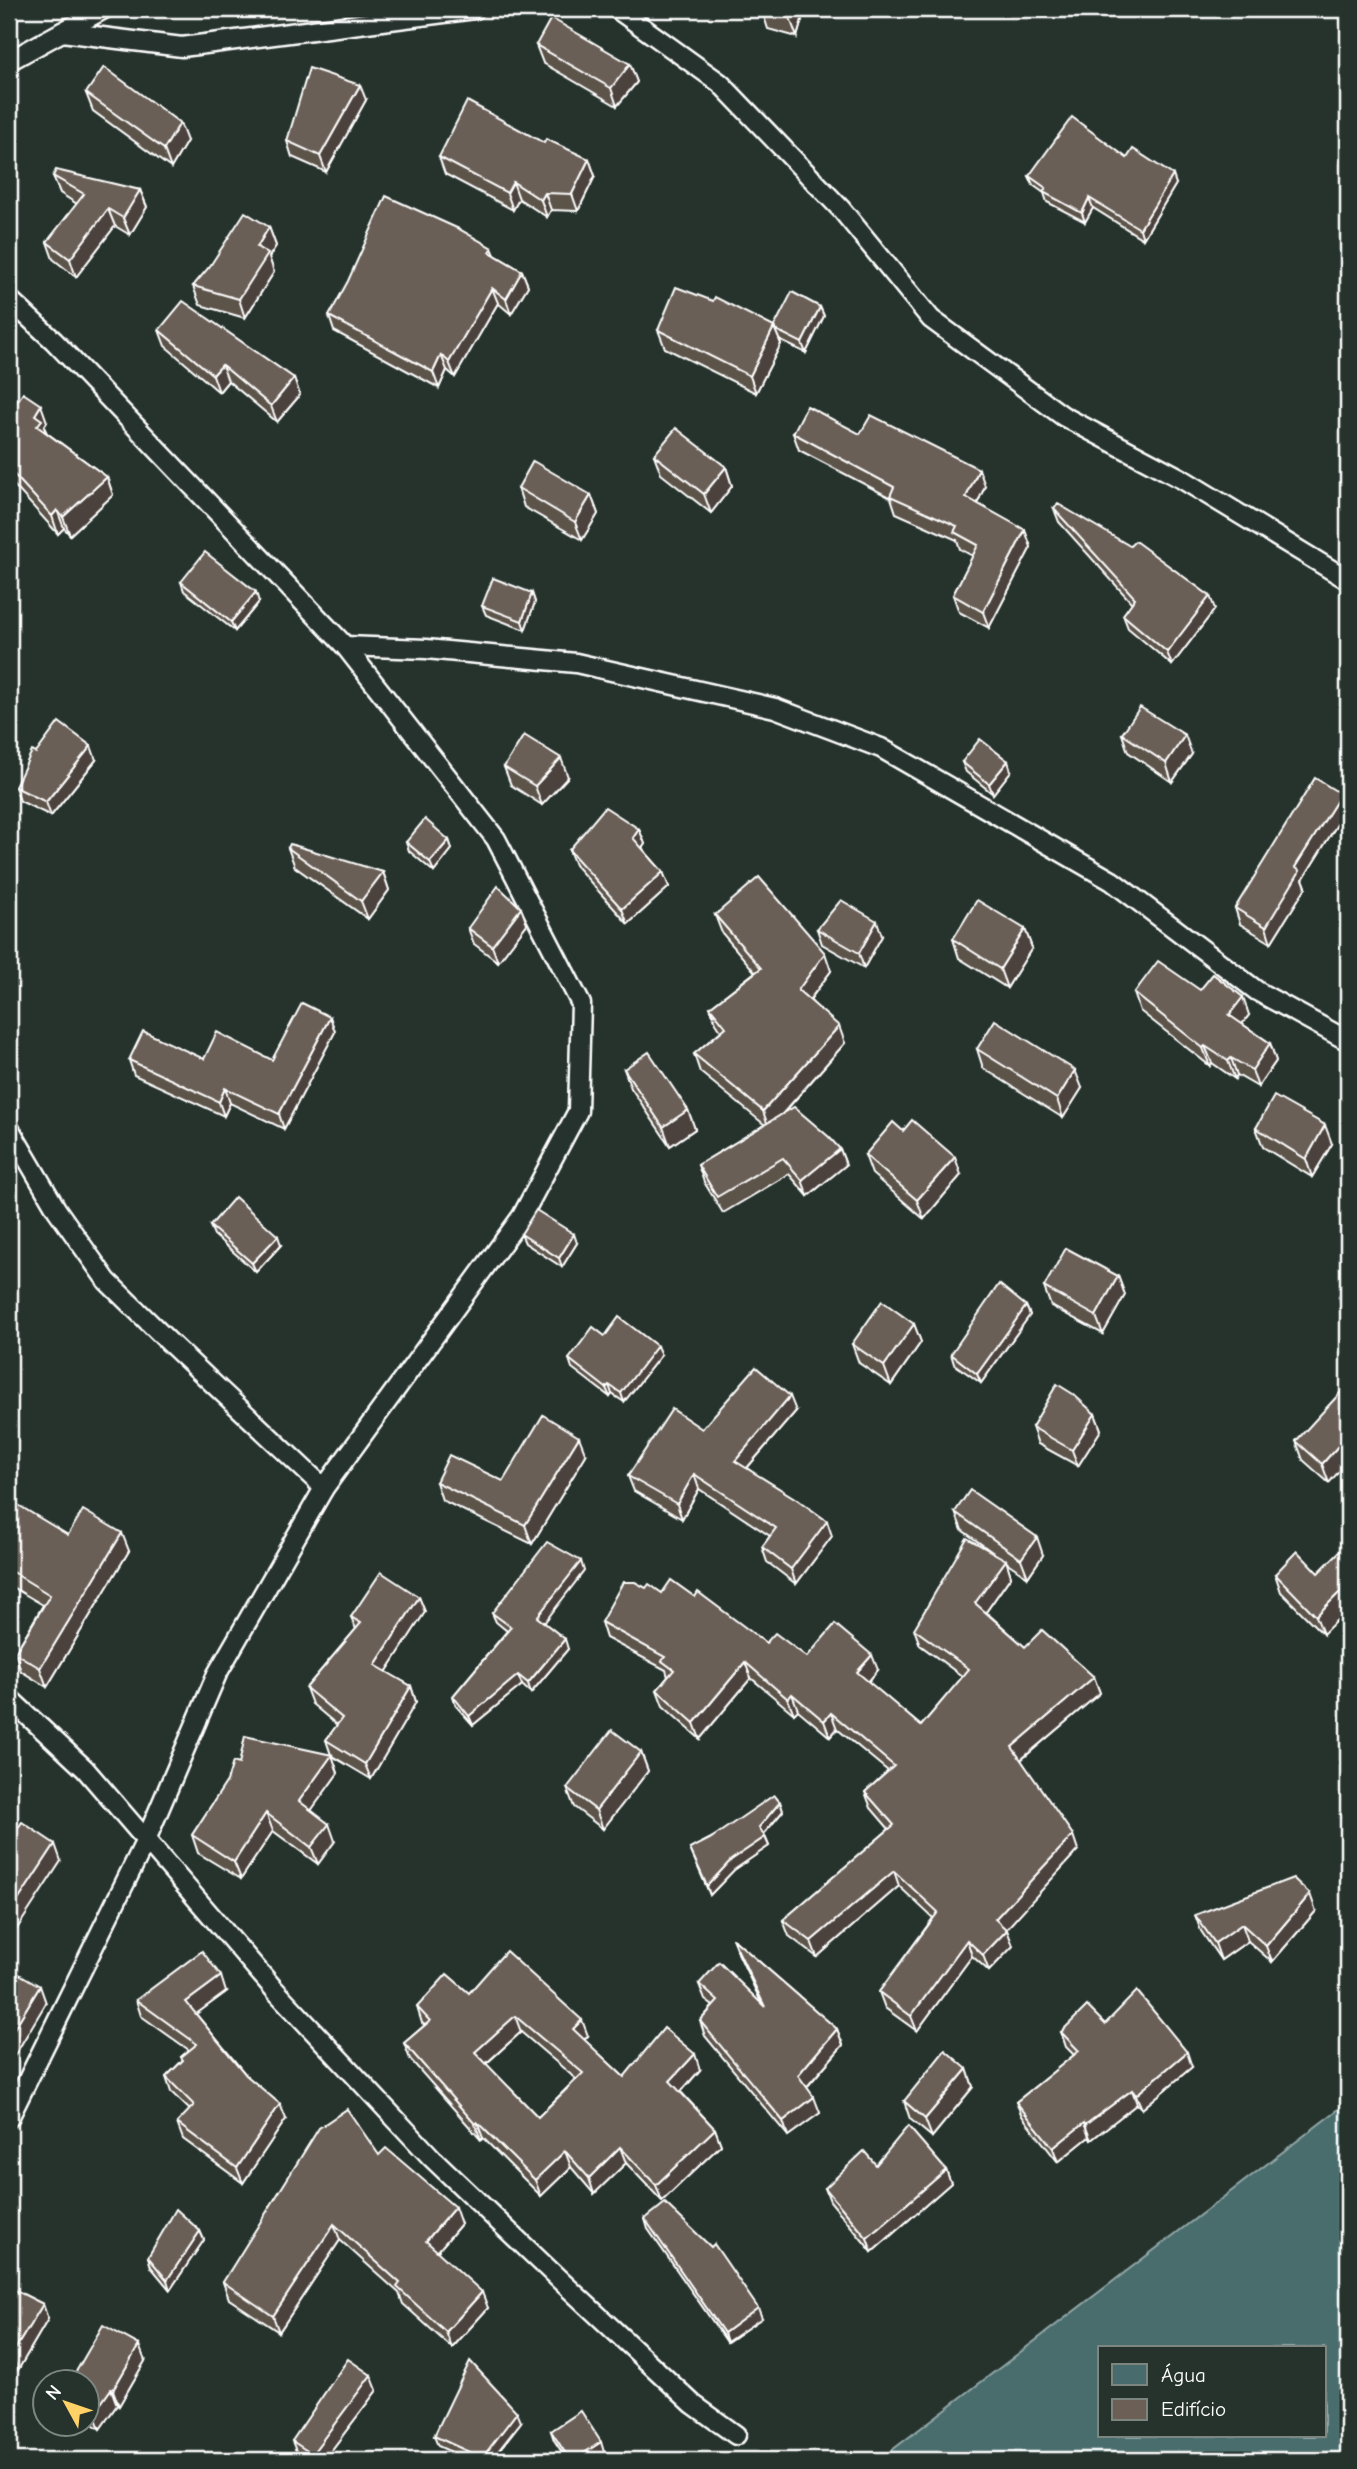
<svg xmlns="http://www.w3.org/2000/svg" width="1357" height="2469" font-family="'Comic Neue',sans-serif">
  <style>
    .water { fill: #486c6d; stroke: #91a7a7; stroke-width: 2; fill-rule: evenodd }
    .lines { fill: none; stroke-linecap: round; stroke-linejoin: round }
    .lane-casing { stroke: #fff; stroke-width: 23 }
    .lane { stroke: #26332d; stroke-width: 18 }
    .wall { fill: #5c524a; stroke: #fff; stroke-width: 2; fill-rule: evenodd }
    .shaded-wall { fill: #4b423c; stroke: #fff; stroke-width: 2 }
    .building { fill: #6b5f56; stroke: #fff; stroke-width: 2; fill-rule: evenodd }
  </style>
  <rect width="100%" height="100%" fill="#26332d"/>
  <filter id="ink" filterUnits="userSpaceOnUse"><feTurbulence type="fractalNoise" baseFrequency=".0143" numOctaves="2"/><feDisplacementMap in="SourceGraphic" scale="14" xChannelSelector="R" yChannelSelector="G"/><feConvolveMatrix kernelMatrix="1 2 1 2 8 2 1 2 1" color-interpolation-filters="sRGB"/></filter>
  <g filter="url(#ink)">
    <path class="water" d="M1348 2102V2460H879ZM1100 2348H1324V2436H1100Z"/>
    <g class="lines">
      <defs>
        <g id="lane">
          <polyline points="617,9 720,83 841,209 931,319 1063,416 1182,479 1348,580"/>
          <polyline points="62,32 182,47 475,9"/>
          <polyline points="9,61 104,9"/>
          <polyline points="9,299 54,341 345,646 496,839 581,1004 578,1111 522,1216 324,1488 217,1674 146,1840 9,2118"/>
          <polyline points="345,646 426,649 576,663 775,708 881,748 1112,881 1257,991 1348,1041"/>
          <polyline points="9,1128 57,1210 107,1281 169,1342 324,1488"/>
          <polyline points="9,1698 85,1769 274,1989 432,2158 561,2281 693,2404 736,2435"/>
        </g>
      </defs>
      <use href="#lane" class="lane-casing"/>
      <use href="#lane" class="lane"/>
    </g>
    <g class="wall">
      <polygon points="805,9 797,37 768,29 762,10"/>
      <polygon points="536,45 630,64 637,82 617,106 543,63"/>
      <polygon points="86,93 187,141 171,168 93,111"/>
      <polygon points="366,100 326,172 292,157 287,141"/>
      <polygon points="544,143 589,159 595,176 578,211 551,210 547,217 519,199 513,210 445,174 439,157"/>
      <polygon points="1127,158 1176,184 1143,239 1093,208 1085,222 1047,202 1044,193 1033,185 1029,176"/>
      <polygon points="53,176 140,190 147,207 130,235 115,226 76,277 53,259 47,242 77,204 60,193"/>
      <polygon points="269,227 276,246 269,257 274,272 245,318 200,305 193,286"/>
      <polygon points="492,248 495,255 522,271 528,286 511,314 498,303 455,377 447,370 439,388 334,331 329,316"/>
      <polygon points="820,307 824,316 806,353 779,340 781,344 756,393 665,348 658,330 775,327"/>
      <polygon points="159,330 294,378 300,395 277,422 228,381 219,392 165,346"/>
      <polygon points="9,413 47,422 44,427 47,433 107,477 113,495 70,535 64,528 58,534 12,483 9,489"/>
      <polygon points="793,433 860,434 985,486 977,503 1031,547 989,628 959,612 953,595 973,556 960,549 957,540 896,513 891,498 799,450"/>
      <polygon points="654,455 726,467 732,486 711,513 661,474"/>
      <polygon points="518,488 591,495 598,514 582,540 524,507"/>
      <polygon points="1054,509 1215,609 1172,665 1128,628 1123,615 1132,603 1059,522"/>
      <polygon points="181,582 259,602 235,631 184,591"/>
      <polygon points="532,593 535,602 525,630 486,615 482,606"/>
      <polygon points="1122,734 1192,754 1172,782 1128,752"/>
      <polygon points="36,753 96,760 51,816 20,801 15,787"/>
      <polygon points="962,762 1011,771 993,794 966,772"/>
      <polygon points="504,767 568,777 542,805 511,785"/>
      <polygon points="1341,794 1346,810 1303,879 1306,887 1271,943 1240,924 1235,908"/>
      <polygon points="639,829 645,844 642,848 663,872 669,887 628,924 575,865 569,850"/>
      <polygon points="449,840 452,849 434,872 409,851 406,842"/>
      <polygon points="288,848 383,872 389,890 368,919 295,867"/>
      <polygon points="715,915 831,971 810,1000 845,1043 782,1115 840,1149 846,1165 808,1196 789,1174 723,1213 704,1182 698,1165 765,1125 700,1072 694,1054 721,1031 717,1025 710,1007 755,972 722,933"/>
      <polygon points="527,924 498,962 474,944 468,928"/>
      <polygon points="817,929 882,936 864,968 822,944"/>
      <polygon points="1025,929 1032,948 1007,988 959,958 953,939"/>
      <polygon points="1200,990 1249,1015 1242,1024 1270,1043 1276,1061 1258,1087 1237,1075 1235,1079 1212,1063 1210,1066 1140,1011 1134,993"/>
      <polygon points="330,1017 335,1032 284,1129 230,1103 224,1116 134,1075 129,1060 204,1059 272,1060"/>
      <polygon points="977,1049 1082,1088 1063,1118 983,1068"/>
      <polygon points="624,1069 688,1110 695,1129 670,1146 631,1088"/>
      <polygon points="1256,1128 1332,1144 1312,1177 1263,1147"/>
      <polygon points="865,1155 961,1175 924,1219 872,1174"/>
      <polygon points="210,1226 281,1245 256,1272 214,1235"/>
      <polygon points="521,1234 577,1243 562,1267 525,1243"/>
      <polygon points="1348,1256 1348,1317 1346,1316 1339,1297 1347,1283 1341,1268"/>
      <polygon points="1118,1276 1125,1295 1103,1334 1051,1306 1044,1287"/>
      <polygon points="1026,1306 1030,1315 981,1383 954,1364 951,1354"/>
      <polygon points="914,1324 921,1342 891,1385 859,1363 852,1344"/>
      <polygon points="605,1336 661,1355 624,1402 612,1394 610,1397 572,1368 569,1359"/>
      <polygon points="1348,1399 1329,1483 1303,1460 1296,1441"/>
      <polygon points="796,1411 747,1468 832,1536 796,1584 767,1562 762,1547 770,1536 699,1489 682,1519 634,1491 628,1476 702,1429"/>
      <polygon points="1095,1414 1101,1430 1078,1466 1038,1444 1032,1427"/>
      <polygon points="586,1455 532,1544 442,1500 436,1482 503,1481"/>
      <polygon points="9,1511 68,1535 129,1551 47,1687 21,1671 15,1653 43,1605 9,1585"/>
      <polygon points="955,1512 1043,1555 1028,1577 1006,1562 1011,1576 986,1612 1025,1647 1094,1677 1100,1693 1021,1760 1078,1850 1006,1929 1013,1946 989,1971 972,1956 917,2031 885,2008 879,1992 933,1918 899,1886 817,1957 789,1936 783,1920 889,1829 871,1808 865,1792 888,1771 837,1729 830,1737 798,1710 794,1714 751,1678 700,1739 663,1706 657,1690 668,1677 666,1670 606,1638 601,1622 646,1588 662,1593 766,1643 807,1657 878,1670 868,1682 921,1726 963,1677 920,1645 914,1629 995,1554 962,1530"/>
      <polygon points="584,1571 544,1622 568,1649 531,1693 522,1685 473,1725 456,1706 453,1696 507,1631 496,1622 492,1613"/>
      <polygon points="1318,1573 1323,1634 1281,1592 1275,1574"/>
      <polygon points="419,1597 425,1612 386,1672 411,1686 416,1702 371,1779 332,1756 338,1773 311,1810 335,1841 318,1864 273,1831 241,1879 198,1853 192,1835 239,1764 331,1755 326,1740 337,1725 312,1704 306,1688 356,1629 351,1617"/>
      <polygon points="641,1752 648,1771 603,1829 574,1807 567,1788"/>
      <polygon points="780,1802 783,1811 764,1834 769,1846 734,1870 710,1895 690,1849"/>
      <polygon points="1316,1911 1272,1962 1248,1941 1221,1960 1201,1931 1195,1915"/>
      <polygon points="732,1938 837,2029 843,2045 807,2087 820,2113 788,2136 705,2036 700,2021 713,2006 705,2000 699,1984 762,2004 738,1953"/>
      <polygon points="226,1992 196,2014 246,2075 286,2119 243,2183 183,2139 177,2123 190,2110 171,2092 166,2077 183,2060 181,2057 189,2050 141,2016 136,2000"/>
      <path d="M469 1993 588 2036 584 2040 624 2077 700 2070 681 2092 715 2129 721 2145 662 2201 626 2163 594 2194 571 2167 541 2196 483 2138 481 2140 410 2059 404 2043 425 2025 422 2023 417 2007ZM521 2032 576 2079 538 2117 486 2064Z"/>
      <polygon points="1105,2024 1192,2067 1142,2109 1137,2104 1091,2140 1089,2137 1058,2162 1022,2116 1016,2102 1074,2055 1066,2047 1061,2032"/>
      <polygon points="967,2069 973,2087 932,2137 910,2119 904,2101"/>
      <polygon points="379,2155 461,2224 437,2252 488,2308 452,2348 403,2304 399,2293 340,2240 279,2332 229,2299 223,2282"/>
      <polygon points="946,2170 951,2183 872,2252 830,2201 825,2188"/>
      <polygon points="645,2219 762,2318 727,2342 648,2229"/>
      <polygon points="200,2231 204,2240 170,2290 151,2267 148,2257"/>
      <polygon points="9,2287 48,2319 18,2370 9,2363"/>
      <polygon points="145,2361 119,2406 117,2405 100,2429 88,2421 88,2382"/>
      <polygon points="377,2390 324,2460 304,2460 298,2456 292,2441"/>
      <polygon points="521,2422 491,2460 469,2460 438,2446 434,2436"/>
      <polygon points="551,2431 604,2452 591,2460 567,2460 554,2440"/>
    </g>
    <g class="shaded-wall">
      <polygon points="793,9 805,9 797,37 790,18"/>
      <polygon points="630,64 637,82 617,106 611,88"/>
      <polygon points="360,85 366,100 326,172 320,156"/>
      <polygon points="180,123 187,141 171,168 164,149"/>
      <polygon points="589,159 595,176 578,211 572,194"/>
      <polygon points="1173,175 1176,184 1143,239 1140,229"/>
      <polygon points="513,182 519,199 513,210 507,193"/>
      <polygon points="140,190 147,207 130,235 123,218"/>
      <polygon points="545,193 551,210 547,217 541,200"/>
      <polygon points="1089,198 1093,208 1085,222 1082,213"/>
      <polygon points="108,209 115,226 76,277 70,259"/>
      <polygon points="269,227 276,246 269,257 274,272 245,318 239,299 257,247"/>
      <polygon points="522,271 528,286 511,314 506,299"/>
      <polygon points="492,288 498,303 455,377 449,362"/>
      <polygon points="820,307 824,316 806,353 802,343"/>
      <polygon points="774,327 781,344 756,393 750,376"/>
      <polygon points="441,355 447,370 439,388 433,372"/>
      <polygon points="222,365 228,381 219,392 213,375"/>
      <polygon points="294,378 300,395 277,422 271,406"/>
      <polygon points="41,405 47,422 44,427 48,438 37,426 35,415"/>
      <polygon points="726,467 732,486 711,513 704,494"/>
      <polygon points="979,469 985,486 973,514 966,497"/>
      <polygon points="9,474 12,483 9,489"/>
      <polygon points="107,477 113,495 70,535 63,517"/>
      <polygon points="591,495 598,514 582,540 575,522"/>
      <polygon points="57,510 64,528 58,534 52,516"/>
      <polygon points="1025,530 1031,547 989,628 983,612"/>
      <polygon points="256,592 259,602 235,631 231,622"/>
      <polygon points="532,593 535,602 525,630 522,621"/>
      <polygon points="1210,596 1215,609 1172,665 1167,652"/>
      <polygon points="1185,735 1192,754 1172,782 1166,763"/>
      <polygon points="91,746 96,760 51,816 46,802"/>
      <polygon points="561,758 568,777 542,805 535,786"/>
      <polygon points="1008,761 1011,771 993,794 989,784"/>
      <polygon points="1341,794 1346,810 1303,879 1306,887 1271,943 1266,927 1295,867"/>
      <polygon points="639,829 645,844 638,853 633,838"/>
      <polygon points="449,840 452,849 434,872 430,862"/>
      <polygon points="383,872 389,890 368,919 361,901"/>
      <polygon points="663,872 669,887 628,924 622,909"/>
      <polygon points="521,908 527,924 498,962 492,946"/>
      <polygon points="877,921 882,936 864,968 859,953"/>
      <polygon points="1025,929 1032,948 1007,988 1000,969"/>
      <polygon points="825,953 831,971 804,1007 798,990"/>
      <polygon points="1243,997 1249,1015 1235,1033 1229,1015"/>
      <polygon points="330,1017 335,1032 284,1129 279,1114"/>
      <polygon points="839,1026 845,1043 769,1129 763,1111"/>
      <polygon points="1270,1043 1276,1061 1258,1087 1252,1070"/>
      <polygon points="1205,1046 1212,1063 1210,1066 1203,1048"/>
      <polygon points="1231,1058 1237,1075 1235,1079 1228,1061"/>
      <polygon points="1075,1070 1082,1088 1063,1118 1057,1099"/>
      <polygon points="225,1088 230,1103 224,1116 219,1102"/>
      <polygon points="688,1110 695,1129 670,1146 663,1127"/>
      <polygon points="1325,1125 1332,1144 1312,1177 1306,1159"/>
      <polygon points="840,1149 846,1165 808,1196 802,1180"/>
      <polygon points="955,1157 961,1175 924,1219 917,1200"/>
      <polygon points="574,1234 577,1243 562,1267 559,1258"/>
      <polygon points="278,1236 281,1245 256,1272 252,1263"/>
      <polygon points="1118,1276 1125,1295 1103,1334 1096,1316"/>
      <polygon points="1026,1306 1030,1315 981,1383 977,1374"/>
      <polygon points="914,1324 921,1342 891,1385 884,1366"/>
      <polygon points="657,1346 661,1355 624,1402 621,1393"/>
      <polygon points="609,1385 612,1394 610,1397 606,1388"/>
      <polygon points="790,1396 796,1411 740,1476 735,1461"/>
      <polygon points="1095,1414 1101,1430 1078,1466 1072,1450"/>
      <polygon points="1348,1435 1348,1461 1329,1483 1322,1464"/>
      <polygon points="579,1437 586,1455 532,1544 525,1525"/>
      <polygon points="694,1474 699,1489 682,1519 677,1504"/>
      <polygon points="827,1521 832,1536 796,1584 791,1569"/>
      <polygon points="122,1533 129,1551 47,1687 40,1668"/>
      <polygon points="1037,1537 1043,1555 1028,1577 1021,1559"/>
      <polygon points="1006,1560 1011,1576 981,1619 975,1603"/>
      <polygon points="581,1561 584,1571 541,1627 537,1617"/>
      <polygon points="1348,1584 1348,1609 1323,1634 1316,1616"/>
      <polygon points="419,1597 425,1612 381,1680 375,1665"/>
      <polygon points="565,1639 568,1649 531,1693 528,1683"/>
      <polygon points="872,1655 878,1670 863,1688 857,1672"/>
      <polygon points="745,1662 751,1678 700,1739 694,1723"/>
      <polygon points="518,1675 522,1685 473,1725 469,1716"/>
      <polygon points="1094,1677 1100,1693 1017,1763 1012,1747"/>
      <polygon points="411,1686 416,1702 371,1779 365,1764"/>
      <polygon points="792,1694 798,1710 794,1714 788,1699"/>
      <polygon points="831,1713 837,1729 830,1737 824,1721"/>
      <polygon points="641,1752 648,1771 603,1829 596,1810"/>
      <polygon points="332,1755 338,1773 305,1819 299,1801"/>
      <polygon points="780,1802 783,1811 762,1836 759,1827"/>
      <polygon points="266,1813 273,1831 241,1879 234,1862"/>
      <polygon points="329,1824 335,1841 318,1864 311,1847"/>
      <polygon points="1073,1835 1078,1850 1001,1935 995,1919"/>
      <polygon points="765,1837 769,1846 734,1870 710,1895 707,1886 731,1860"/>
      <polygon points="55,1844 61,1861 9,1941 9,1914"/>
      <polygon points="894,1871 899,1886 817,1957 811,1941"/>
      <polygon points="1310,1894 1316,1911 1272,1962 1266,1946"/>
      <polygon points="1242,1924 1248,1941 1221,1960 1215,1943"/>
      <polygon points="1007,1930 1013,1946 989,1971 983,1955"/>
      <polygon points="967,1940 972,1956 917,2031 911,2016"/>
      <polygon points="221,1976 226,1992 192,2017 186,2002"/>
      <polygon points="40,1986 46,2003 9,2065 9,2037"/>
      <polygon points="515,2016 521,2032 481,2068 475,2052"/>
      <polygon points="582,2020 588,2036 579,2045 573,2029"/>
      <polygon points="837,2029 843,2045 804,2090 798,2075"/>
      <polygon points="1187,2052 1192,2067 1142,2109 1136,2095"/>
      <polygon points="695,2054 700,2070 676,2097 670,2081"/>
      <polygon points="967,2069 973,2087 932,2137 925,2119"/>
      <polygon points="1132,2090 1137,2104 1091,2140 1085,2125"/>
      <polygon points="814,2097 820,2113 788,2136 783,2121"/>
      <polygon points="280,2104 286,2119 243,2183 237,2168"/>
      <polygon points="477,2122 483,2138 481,2140 475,2124"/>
      <polygon points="1084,2123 1089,2137 1058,2162 1053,2148"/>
      <polygon points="715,2129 721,2145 662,2201 656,2185"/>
      <polygon points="620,2147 626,2163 594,2194 589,2178"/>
      <polygon points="565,2151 571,2167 541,2196 535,2180"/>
      <polygon points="946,2170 951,2183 872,2252 867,2238"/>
      <polygon points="455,2207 461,2224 432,2258 426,2241"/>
      <polygon points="334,2224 340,2240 279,2332 273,2316"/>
      <polygon points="200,2231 204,2240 170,2290 167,2280"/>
      <polygon points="482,2292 488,2308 452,2348 446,2332"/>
      <polygon points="43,2304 48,2319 18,2370 12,2354"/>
      <polygon points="758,2308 762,2318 727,2342 724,2333"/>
      <polygon points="139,2345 145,2361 119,2406 113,2390"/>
      <polygon points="371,2375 377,2390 324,2460 314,2460 312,2454"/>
      <polygon points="111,2389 117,2405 100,2429 94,2413"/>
      <polygon points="517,2412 521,2422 491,2460 483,2460 482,2458"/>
      <polygon points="601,2442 604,2452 591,2460 573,2460"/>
    </g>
    <g class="building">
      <polygon points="762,9 793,9 790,18 762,10"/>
      <polygon points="551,18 630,64 611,88 536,45"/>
      <polygon points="104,67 180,123 164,149 86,93"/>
      <polygon points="309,68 360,85 320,156 287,141"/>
      <polygon points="467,101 544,143 546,139 589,159 572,194 545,193 541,200 513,182 507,193 439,157"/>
      <polygon points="1072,117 1127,158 1133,149 1173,175 1140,229 1089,198 1082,213 1043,192 1046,188 1029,176"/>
      <polygon points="56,170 140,190 123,218 108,209 70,259 47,242 84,194 53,176"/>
      <polygon points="386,196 459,229 492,248 490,252 522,271 506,299 492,288 449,362 441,355 433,372 329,316 348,281"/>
      <polygon points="245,212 269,227 257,247 268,254 239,299 193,286 210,266"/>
      <polygon points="676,287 713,301 715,297 774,327 750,376 658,330"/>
      <polygon points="792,292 820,307 802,343 776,330 774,327"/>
      <polygon points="183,301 294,378 271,406 222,365 213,375 159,330"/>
      <polygon points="23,393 41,405 35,415 42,420 37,426 107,477 63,517 57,510 52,516 9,469 9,413"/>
      <polygon points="807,406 860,434 871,415 979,469 966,497 1025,530 983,612 953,595 978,545 954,532 957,526 890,496 894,487 793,433"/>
      <polygon points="676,428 726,467 704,494 654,455"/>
      <polygon points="533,461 591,495 575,522 518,488"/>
      <polygon points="1058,504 1130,546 1135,541 1210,596 1167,652 1123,615 1135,598 1054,509"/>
      <polygon points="205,552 256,592 231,622 181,582"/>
      <polygon points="493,578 532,593 522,621 482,606"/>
      <polygon points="1140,707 1185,735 1166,763 1122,734"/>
      <polygon points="59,722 91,746 46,802 15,787 32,751 36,753"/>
      <polygon points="524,735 561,758 535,786 504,767"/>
      <polygon points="980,739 1008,761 989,784 962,762"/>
      <polygon points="1315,778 1341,794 1295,867 1300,871 1266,927 1235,908"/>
      <polygon points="605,807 639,829 633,838 663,872 622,909 569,850"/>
      <polygon points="425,819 449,840 430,862 406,842"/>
      <polygon points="290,844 383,872 361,901 288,848"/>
      <polygon points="759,877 825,953 798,990 839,1026 763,1111 694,1054 726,1027 710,1007 761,968 715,915"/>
      <polygon points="498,886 521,908 492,946 468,928"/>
      <polygon points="841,900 877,921 859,953 817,929"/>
      <polygon points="977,900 1025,929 1000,969 953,939"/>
      <polygon points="1158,961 1200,990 1213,974 1243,997 1229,1015 1270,1043 1252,1070 1231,1058 1228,1061 1205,1046 1203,1048 1134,993"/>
      <polygon points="302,1003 330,1017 279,1114 225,1088 219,1102 129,1060 143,1031 204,1059 217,1032 272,1060"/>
      <polygon points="995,1020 1075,1070 1057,1099 977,1049"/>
      <polygon points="649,1052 688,1110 663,1127 624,1069"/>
      <polygon points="1274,1096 1325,1125 1306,1159 1256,1128"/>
      <polygon points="794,1107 829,1137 840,1149 802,1180 783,1158 717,1197 698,1165"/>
      <polygon points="912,1120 955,1157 917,1200 865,1155 893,1122 903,1131"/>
      <polygon points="235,1197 278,1236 252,1263 210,1226"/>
      <polygon points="536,1210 574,1234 559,1258 521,1234"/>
      <polygon points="1066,1248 1118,1276 1096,1316 1044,1287"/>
      <polygon points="1348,1256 1348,1272 1341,1268"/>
      <polygon points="1348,1281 1348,1302 1339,1297"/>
      <polygon points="999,1284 1026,1306 977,1374 951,1354"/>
      <polygon points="882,1301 914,1324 884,1366 852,1344"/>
      <polygon points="619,1317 657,1346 621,1393 609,1385 606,1388 569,1359 593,1327 605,1336"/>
      <polygon points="756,1367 790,1396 735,1461 798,1500 827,1521 791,1569 762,1547 776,1528 694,1474 677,1504 628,1476 672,1409 702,1429"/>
      <polygon points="1057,1384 1073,1394 1095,1414 1072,1450 1032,1427"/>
      <polygon points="1341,1392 1348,1399 1348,1435 1322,1464 1296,1441"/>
      <polygon points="543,1415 579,1437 525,1525 436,1482 449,1455 503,1481"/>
      <polygon points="970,1490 1037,1537 1021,1559 955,1512"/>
      <polygon points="15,1503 68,1535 83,1510 122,1533 40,1668 15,1653 50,1595 9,1570 9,1511 10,1512"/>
      <polygon points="967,1538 1006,1560 975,1603 1025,1647 1042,1630 1094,1677 1012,1747 1073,1835 995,1919 1007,1930 983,1955 967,1940 911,2016 879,1992 938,1912 894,1871 811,1941 783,1920 894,1825 865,1792 894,1766 831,1713 824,1721 792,1694 788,1699 745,1662 694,1723 657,1690 674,1670 662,1661 665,1657 601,1622 623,1582 635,1582 646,1588 649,1584 662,1593 671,1580 695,1597 698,1592 766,1643 775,1633 807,1657 835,1624 872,1655 857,1672 921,1726 969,1669 914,1629"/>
      <polygon points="547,1542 581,1561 537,1617 565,1639 528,1683 518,1675 469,1716 453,1696 511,1627 492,1613"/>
      <polygon points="1346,1545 1348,1547 1348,1584 1316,1616 1275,1574 1297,1551 1318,1573"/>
      <polygon points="381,1572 419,1597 375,1665 411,1686 365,1764 326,1740 342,1718 306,1688 361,1623 351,1617"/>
      <polygon points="612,1730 641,1752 596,1810 567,1788"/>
      <polygon points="245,1736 332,1755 299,1801 329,1824 311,1847 266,1813 234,1862 192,1835 227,1781 233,1762 239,1764"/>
      <polygon points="774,1795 780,1802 759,1827 765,1837 731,1860 707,1886 690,1849 710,1839"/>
      <polygon points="22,1822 55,1844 9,1914 9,1842"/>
      <polygon points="1293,1878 1310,1894 1266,1946 1242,1924 1215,1943 1195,1915"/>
      <polygon points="732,1938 837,2029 798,2075 814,2097 783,2121 700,2021 718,2001 699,1984 719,1962 765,2007"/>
      <polygon points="202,1951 221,1976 186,2002 246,2075 280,2104 237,2168 177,2123 194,2105 166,2077 183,2060 181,2057 197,2044 136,2000"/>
      <path d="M506 1951 582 2020 573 2029 624 2077 664 2028 695 2054 670 2081 715 2129 656 2185 620 2147 589 2178 565 2151 535 2180 477 2122 475 2124 404 2043 430 2021 417 2007 447 1974 469 1993ZM515 2016 583 2073 538 2117 475 2052Z"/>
      <polygon points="9,1968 40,1986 9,2037"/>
      <polygon points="1137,1991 1187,2052 1136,2095 1132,2090 1085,2125 1084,2123 1053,2148 1016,2102 1079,2051 1061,2032 1087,2006 1105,2024"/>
      <polygon points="945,2050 967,2069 925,2119 904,2101"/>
      <polygon points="347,2109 379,2155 386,2148 455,2207 426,2241 482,2292 446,2332 397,2287 400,2283 334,2224 273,2316 223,2282 319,2128"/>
      <polygon points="908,2126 946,2170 867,2238 825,2188 864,2151 876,2165"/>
      <polygon points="665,2203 711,2247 714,2244 758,2308 724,2333 645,2219"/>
      <polygon points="176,2209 200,2231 167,2280 148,2257"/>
      <polygon points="9,2287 43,2304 12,2354 9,2352"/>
      <polygon points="103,2325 139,2345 113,2390 111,2389 94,2413 88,2409 88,2382 70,2382"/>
      <polygon points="348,2359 371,2375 312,2454 292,2441"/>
      <polygon points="470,2361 517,2412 482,2458 434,2436"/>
      <polygon points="581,2411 601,2442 573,2460 570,2460 551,2431"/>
    </g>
  </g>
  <rect width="1357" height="2469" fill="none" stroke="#26332d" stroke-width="35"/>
  <rect x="18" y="18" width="1322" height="2434" fill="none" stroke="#fff" stroke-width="2.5" filter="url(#ink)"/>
  <rect x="1098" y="2346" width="228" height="91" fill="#26332d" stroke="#7d8581" stroke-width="2"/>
  <rect x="1112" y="2364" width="35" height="21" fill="#486c6d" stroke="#7d8581" stroke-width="2"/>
  <text x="1161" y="2382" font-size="21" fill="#ffffff">Água</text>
  <rect x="1112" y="2399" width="35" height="21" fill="#6b5f56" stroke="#7d8581" stroke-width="2"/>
  <text x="1161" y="2416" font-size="21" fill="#ffffff">Edifício</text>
  <g transform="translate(66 2403) rotate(310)"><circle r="33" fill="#26332d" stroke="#7d8581" stroke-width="2"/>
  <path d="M0-5L12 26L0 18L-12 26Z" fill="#ffd166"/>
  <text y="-10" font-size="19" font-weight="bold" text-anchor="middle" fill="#ffffff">N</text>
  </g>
</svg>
